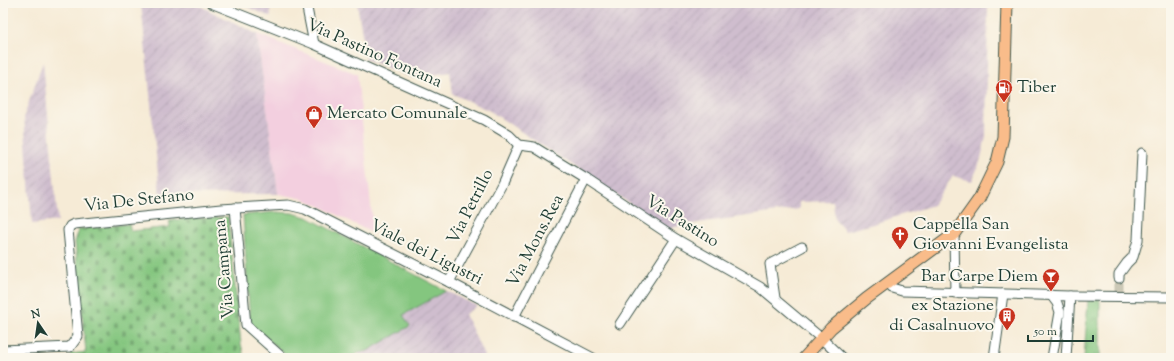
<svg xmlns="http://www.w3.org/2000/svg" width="1174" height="361" font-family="'Sorts Mill Goudy',serif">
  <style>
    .built { fill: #f3cfdf }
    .industrial { fill: url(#industrial-furrows) }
    .cemetery { fill: url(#cemetery-stones); stroke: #52825a }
    .park { fill: url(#park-crowns); stroke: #52825a }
    .garden { fill: #84c67f; stroke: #52825a }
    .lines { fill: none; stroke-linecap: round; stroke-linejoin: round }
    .minor-tunnel { stroke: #cbc8b6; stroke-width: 9; stroke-dasharray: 9 4.5; stroke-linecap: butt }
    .minor-casing { stroke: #3f574c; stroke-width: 11 }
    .major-casing { stroke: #3f574c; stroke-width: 13 }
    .minor { stroke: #fff; stroke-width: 9 }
    .major { stroke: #f9bc8a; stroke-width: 11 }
    .labels { text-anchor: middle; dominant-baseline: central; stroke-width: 4; stroke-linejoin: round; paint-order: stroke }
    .street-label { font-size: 17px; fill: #1f3d34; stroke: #fbf7ec }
    .poi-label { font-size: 17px; fill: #1f3d34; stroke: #fbf7ec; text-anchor: start }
  </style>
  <defs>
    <pattern id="industrial-furrows" width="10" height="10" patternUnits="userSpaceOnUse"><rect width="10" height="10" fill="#cfbdce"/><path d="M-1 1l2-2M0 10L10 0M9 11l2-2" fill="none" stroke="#b1a3b2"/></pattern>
    <pattern id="cemetery-stones" width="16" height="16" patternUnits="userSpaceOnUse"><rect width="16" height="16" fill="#84c67f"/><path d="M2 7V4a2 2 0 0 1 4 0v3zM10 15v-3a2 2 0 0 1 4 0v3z" fill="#6ba269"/></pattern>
    <pattern id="park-crowns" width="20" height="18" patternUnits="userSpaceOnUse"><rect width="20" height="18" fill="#84c67f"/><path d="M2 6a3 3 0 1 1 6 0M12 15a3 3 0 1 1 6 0" fill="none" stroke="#6ba269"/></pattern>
  </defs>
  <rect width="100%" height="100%" fill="#fbf7ec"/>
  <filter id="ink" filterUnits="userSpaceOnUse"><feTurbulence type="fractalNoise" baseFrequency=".025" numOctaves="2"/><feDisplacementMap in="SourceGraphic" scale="8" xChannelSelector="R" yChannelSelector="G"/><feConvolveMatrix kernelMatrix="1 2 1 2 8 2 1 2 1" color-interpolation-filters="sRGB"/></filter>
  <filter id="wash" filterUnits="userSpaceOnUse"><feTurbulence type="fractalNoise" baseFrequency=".012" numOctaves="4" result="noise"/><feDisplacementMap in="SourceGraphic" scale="16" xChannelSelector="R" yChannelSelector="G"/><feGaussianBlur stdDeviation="0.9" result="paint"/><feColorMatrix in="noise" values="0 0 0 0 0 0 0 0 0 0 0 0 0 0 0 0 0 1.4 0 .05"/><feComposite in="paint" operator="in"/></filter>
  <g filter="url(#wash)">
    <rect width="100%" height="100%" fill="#f6ebd6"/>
    <polygon class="built" points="257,34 357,74 374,234 316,204 301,198 278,194"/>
    <g class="industrial">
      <polygon points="141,3 194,3 257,34 278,194 160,195"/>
      <polygon points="238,3 269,3 271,17 247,7"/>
      <polygon points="357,3 988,3 986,137 980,162 972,181 953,176 933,205 873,224 845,231 835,220 833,201 799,202 799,209 704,222 675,227 670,230 490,111 453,94 450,72 413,78 366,59"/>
      <polygon points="43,62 58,221 32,224 24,116"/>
      <polygon points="446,291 477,306 465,314 485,358 361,358 358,353 367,351 410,326 403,315"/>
    </g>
    <polygon class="cemetery" points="228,217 241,344 244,356 247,358 70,358 70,354 86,352 75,242 79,229 129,224 131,231 170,227 169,220"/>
    <polygon class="park" points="1088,299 1100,299 1100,358 1084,358"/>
    <polygon class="garden" points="276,212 292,213 307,217 446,291 403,315 410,326 367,351 358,353 351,358 289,358 250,323 243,215"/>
  </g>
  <g filter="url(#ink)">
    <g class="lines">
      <polyline class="minor-tunnel" points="1119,292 1119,278"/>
      <defs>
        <g id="minor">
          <polyline points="211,3 314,44 484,120 509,135 519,145"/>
          <polyline points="306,3 314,44"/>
          <polyline points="519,145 534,147 586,179 676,239 760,287 821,338 842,358"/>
          <polyline points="235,208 246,325 283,358"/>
          <polyline points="954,234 955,293"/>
          <polyline points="1119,278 1119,274 1127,263 1133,257 1138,240 1142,153"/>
          <polyline points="449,282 502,184 519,145"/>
          <polyline points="888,283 892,288 902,291 1070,296 1171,297"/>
          <polyline points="1051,295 1057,303 1060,312 1052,358"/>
          <polyline points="775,298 770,264 802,247"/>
          <polyline points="514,317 586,179"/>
          <polyline points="620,324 676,239"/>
          <polyline points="3,350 70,347 78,336 68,230 70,226 74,224 221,209 288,205 305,209 449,282 593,358"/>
          <polyline points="994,358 1003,294"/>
          <polyline points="1066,358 1070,296"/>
        </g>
        <polyline id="major" points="804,358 831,328 866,299 954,234 979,199 997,162 1003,137 1007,3"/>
      </defs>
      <use href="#minor" class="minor-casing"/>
      <use href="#major" class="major-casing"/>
      <use href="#minor" class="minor"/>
      <use href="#major" class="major"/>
    </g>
  </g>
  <defs>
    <symbol id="fuel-pin" viewBox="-11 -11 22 30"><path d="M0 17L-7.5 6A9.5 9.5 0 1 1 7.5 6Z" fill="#c8321e" stroke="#fbf7ec"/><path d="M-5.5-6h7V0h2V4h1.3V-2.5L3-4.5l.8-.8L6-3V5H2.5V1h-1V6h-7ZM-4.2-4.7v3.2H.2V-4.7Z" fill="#fff"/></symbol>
    <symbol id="shop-pin" viewBox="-11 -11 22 30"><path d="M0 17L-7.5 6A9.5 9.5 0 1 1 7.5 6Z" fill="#c8321e" stroke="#fbf7ec"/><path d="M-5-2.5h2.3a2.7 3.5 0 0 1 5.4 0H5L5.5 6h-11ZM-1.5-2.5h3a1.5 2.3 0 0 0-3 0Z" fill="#fff"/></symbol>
    <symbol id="church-pin" viewBox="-11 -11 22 30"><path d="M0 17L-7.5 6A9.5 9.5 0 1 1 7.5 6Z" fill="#c8321e" stroke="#fbf7ec"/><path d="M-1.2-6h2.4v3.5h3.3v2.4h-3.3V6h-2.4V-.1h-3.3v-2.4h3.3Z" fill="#fff"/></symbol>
    <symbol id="bar-pin" viewBox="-11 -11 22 30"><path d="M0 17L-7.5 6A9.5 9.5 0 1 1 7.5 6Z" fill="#c8321e" stroke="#fbf7ec"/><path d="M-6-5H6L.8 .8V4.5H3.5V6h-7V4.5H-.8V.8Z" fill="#fff"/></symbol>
    <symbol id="building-pin" viewBox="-11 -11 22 30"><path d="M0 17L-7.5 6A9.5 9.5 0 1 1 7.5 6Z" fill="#c8321e" stroke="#fbf7ec"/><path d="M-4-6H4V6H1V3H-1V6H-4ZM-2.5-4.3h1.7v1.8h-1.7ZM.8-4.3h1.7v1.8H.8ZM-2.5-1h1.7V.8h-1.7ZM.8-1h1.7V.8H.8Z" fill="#fff"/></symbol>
  </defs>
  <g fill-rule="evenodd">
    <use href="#fuel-pin" x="994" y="78" width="20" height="27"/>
    <use href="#shop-pin" x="304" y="104" width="20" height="27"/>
    <use href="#church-pin" x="890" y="225" width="20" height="27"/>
    <use href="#bar-pin" x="1041" y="267" width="20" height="27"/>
    <use href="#building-pin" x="997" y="306" width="20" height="27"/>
  </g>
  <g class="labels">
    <g class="street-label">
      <text transform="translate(374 54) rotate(24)">Via Pastino Fontana</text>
      <text transform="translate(139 201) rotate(-6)">Via De Stefano</text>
      <text transform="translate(471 207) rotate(-63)">Via Petrillo</text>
      <text transform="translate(682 222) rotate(32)">Via Pastino</text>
      <text transform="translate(536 241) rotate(-62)">Via Mons.Rea</text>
      <text transform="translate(426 253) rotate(27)">Viale dei Ligustri</text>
      <text transform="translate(225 269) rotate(-95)">Via Campana</text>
    </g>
    <g class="poi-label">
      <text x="1017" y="88">Tiber</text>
      <text x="327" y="114">Mercato Comunale</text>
      <text x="913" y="225">Cappella San<tspan x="913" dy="20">Giovanni Evangelista</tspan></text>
      <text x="1038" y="277" text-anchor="end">Bar Carpe Diem</text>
      <text x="994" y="306" text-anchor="end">ex Stazione<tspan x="994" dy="20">di Casalnuovo</tspan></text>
    </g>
  </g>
  <rect width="1174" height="361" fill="none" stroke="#fbf7ec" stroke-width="16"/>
  <g transform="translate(38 323) rotate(347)" stroke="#fbf7ec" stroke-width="3" paint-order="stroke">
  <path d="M0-3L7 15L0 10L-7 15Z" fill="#1f3d34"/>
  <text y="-6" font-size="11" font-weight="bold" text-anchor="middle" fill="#1f3d34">N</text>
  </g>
  <path d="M1028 335v6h65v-6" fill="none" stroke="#1f3d34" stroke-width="2"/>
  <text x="1034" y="335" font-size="12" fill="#1f3d34" stroke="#fbf7ec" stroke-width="3" paint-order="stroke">50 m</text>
</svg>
